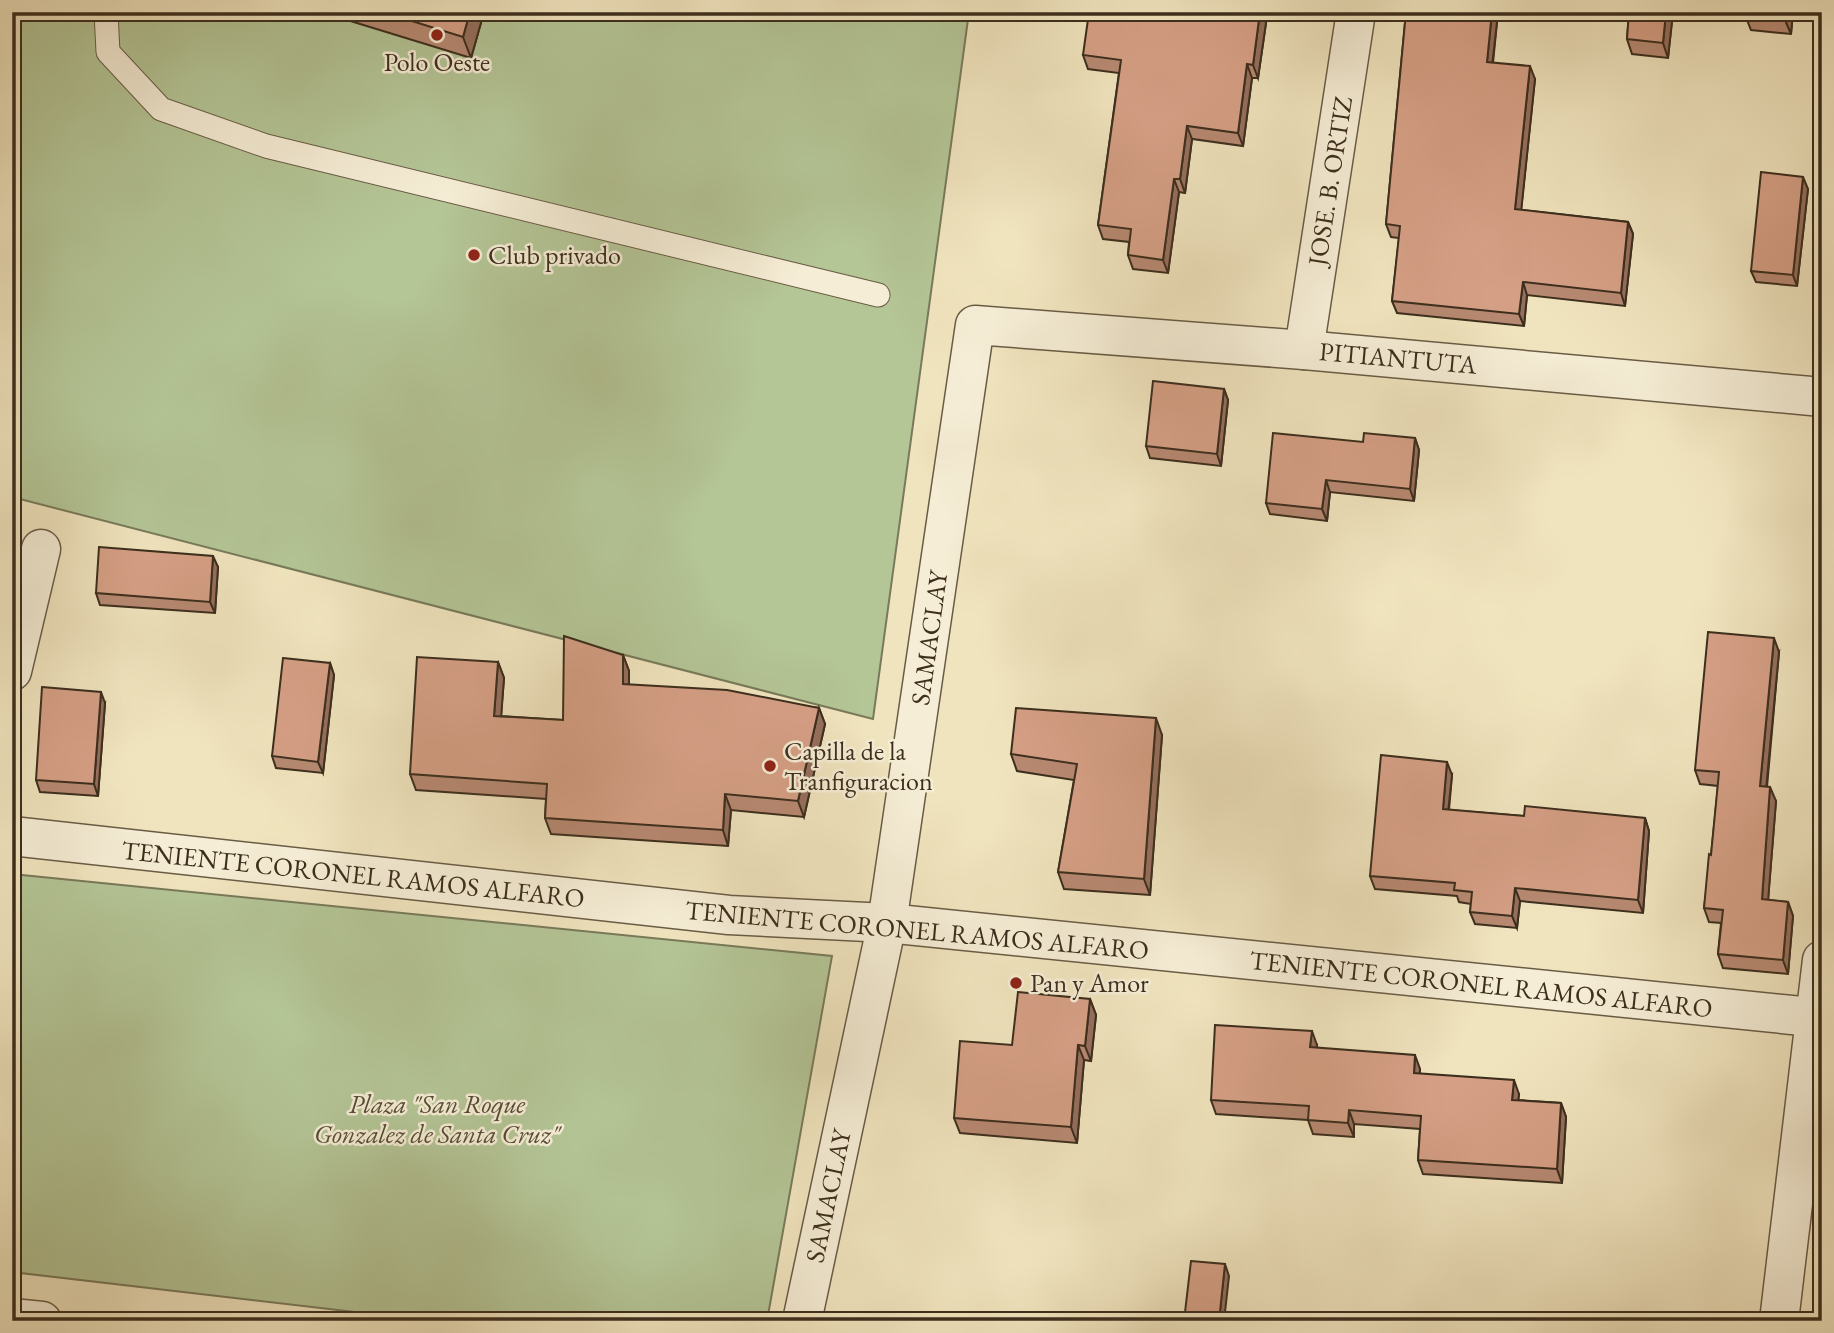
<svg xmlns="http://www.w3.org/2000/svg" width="1834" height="1333" font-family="'EB Garamond',serif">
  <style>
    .green { fill: #b4c596; stroke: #787a5a; stroke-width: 2 }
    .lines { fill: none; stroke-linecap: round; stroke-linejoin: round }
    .service-casing { stroke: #695c45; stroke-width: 25 }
    .minor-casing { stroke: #695c45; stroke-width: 41 }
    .tertiary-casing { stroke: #695c45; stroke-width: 41 }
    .service { stroke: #f5edd5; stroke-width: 23 }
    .minor { stroke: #f5edd5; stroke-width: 38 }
    .tertiary { stroke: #f5edd5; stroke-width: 38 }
    .wall { fill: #b78972; stroke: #3c2e1d; stroke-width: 2 }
    .shaded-wall { fill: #956f5d; stroke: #3c2e1d; stroke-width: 2 }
    .building { fill: #d59f85; stroke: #3c2e1d; stroke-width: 2 }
    .poi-dot { fill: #8f2418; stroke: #f5edd5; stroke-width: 2.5 }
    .labels { text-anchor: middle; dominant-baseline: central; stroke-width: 5; stroke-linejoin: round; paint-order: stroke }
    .poi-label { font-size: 26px; fill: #3c2e1d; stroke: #f5edd5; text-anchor: start }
    .street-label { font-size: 26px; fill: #3c2e1d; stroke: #f5edd5 }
    .park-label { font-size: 26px; font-style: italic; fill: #544c35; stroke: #f5edd5 }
  </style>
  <rect width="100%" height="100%" fill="#f0e4be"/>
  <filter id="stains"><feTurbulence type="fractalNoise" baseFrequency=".00286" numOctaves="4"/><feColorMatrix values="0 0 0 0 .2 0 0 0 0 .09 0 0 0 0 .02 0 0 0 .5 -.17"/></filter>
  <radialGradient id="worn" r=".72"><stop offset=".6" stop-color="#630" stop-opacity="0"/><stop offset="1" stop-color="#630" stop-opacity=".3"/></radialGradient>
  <g class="green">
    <polygon points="12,12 969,12 873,719 12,497"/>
    <polygon points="12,874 832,956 767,1321 432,1321 12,1272"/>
  </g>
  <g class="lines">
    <defs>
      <polyline id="service" points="106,12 108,52 161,109 266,146 878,295"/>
      <g id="minor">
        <polyline points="1304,350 1356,12"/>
        <polyline points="12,671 41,549"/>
        <polyline points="12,1318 42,1321"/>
        <polyline points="802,1321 887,923 975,325 1304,350 1822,397"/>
        <polyline points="1779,1321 1822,960"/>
      </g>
      <polyline id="tertiary" points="12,836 729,915 887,923 1822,1018"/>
    </defs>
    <use href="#service" class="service-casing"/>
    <use href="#minor" class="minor-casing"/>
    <use href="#tertiary" class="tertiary-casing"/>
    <use href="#service" class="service"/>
    <use href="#minor" class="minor"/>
    <use href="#tertiary" class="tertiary"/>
  </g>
  <g class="wall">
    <polygon points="321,12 484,12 471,58"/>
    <polygon points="1406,12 1498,12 1493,63 1535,79 1521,210 1628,222 1633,234 1625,306 1527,295 1524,326 1397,313 1392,301 1399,238 1391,237 1386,224"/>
    <polygon points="1629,12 1673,12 1668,58 1632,54 1627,39"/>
    <polygon points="1793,12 1791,34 1751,30 1745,15"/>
    <polygon points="1266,23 1258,78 1252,78 1243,146 1192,139 1185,193 1179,192 1168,273 1133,269 1128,255 1129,242 1103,239 1098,225 1119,73 1088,69 1083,55"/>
    <polygon points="1808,189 1797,286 1756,282 1751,271"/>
    <polygon points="1224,389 1228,400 1221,466 1150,458 1146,446"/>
    <polygon points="1415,438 1419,450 1414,501 1330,492 1327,521 1270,514 1266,503 1363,442"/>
    <polygon points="218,567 215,613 100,605 96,593"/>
    <polygon points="1779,652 1767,787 1776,801 1768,900 1788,902 1793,916 1788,974 1723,968 1718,954 1721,923 1709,922 1704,908 1711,855 1718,786 1700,784 1695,770"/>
    <polygon points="623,655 629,671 629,685 819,708 825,724 804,817 731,810 728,846 551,834 545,818 546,799 416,790 410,774 498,662 504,678 501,716 563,720"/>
    <polygon points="330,663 334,675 323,773 276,768 272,756"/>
    <polygon points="105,703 98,796 40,792 36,780"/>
    <polygon points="1162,735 1150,895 1064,889 1058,872 1074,780 1017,771 1011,754"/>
    <polygon points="1452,775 1449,810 1524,816 1645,818 1649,831 1643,913 1520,901 1517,928 1475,924 1470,912 1471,904 1459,902 1457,896 1375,889 1370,876"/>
    <polygon points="1090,999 1096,1015 1091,1061 1084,1060 1077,1143 960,1133 954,1118 1012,1045"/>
    <polygon points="1317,1045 1317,1048 1420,1069 1420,1074 1519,1094 1518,1100 1561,1103 1566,1117 1562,1183 1423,1174 1418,1160 1420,1129 1354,1124 1354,1137 1313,1134 1308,1120 1216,1114 1211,1100"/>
  </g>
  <g class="shaded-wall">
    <polygon points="470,12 484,12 471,58 463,37"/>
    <polygon points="1260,12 1261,12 1266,23 1258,78 1253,65"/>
    <polygon points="1492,12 1498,13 1491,75 1487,62"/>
    <polygon points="1666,12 1673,12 1668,58 1663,43"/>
    <polygon points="1786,12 1793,12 1791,34 1785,20"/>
    <polygon points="1247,64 1252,78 1243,146 1238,133"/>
    <polygon points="1530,66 1535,79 1520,222 1515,209"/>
    <polygon points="1187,126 1192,139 1185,193 1180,179"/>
    <polygon points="1803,177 1808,189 1797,286 1793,275"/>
    <polygon points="1174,179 1179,192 1168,273 1163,260"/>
    <polygon points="1628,222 1633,234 1625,306 1621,293"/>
    <polygon points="1523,282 1527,295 1524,326 1519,314"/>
    <polygon points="1224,389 1228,400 1221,466 1217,454"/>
    <polygon points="1415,438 1419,450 1414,501 1410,489"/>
    <polygon points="1326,480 1330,492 1327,521 1322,509"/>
    <polygon points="213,556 218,567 215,613 210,602"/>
    <polygon points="1774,638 1779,652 1765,800 1760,786"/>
    <polygon points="623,655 629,671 629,701 623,684"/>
    <polygon points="498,662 504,678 500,732 494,716"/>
    <polygon points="330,663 334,675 323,773 318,762"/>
    <polygon points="101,692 105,703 98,796 94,784"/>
    <polygon points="819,708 825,724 804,817 798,801"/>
    <polygon points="1156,718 1162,735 1150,895 1144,879"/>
    <polygon points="1447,762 1452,775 1447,822 1443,809"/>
    <polygon points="1770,787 1776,801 1767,914 1762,899"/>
    <polygon points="725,794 731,810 728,846 723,830"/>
    <polygon points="1645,818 1649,831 1643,913 1638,900"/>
    <polygon points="1515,888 1520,901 1517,928 1512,916"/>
    <polygon points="1788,902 1793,916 1788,974 1783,960"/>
    <polygon points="1090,999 1096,1015 1091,1061 1085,1046"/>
    <polygon points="1312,1031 1317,1045 1315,1061 1310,1047"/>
    <polygon points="1078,1045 1084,1060 1077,1143 1071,1127"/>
    <polygon points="1415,1055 1420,1069 1419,1087 1414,1073"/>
    <polygon points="1514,1080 1519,1094 1517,1114 1512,1100"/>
    <polygon points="1561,1103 1566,1117 1562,1183 1557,1169"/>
    <polygon points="1349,1110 1354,1124 1354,1137 1348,1123"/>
    <polygon points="1225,1264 1229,1276 1224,1321 1219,1321"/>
  </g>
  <g class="building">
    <polygon points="383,12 470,12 463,37"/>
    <polygon points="1089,12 1260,12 1253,65 1247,64 1238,133 1187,126 1180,179 1174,179 1163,260 1128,255 1131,229 1098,225 1121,60 1083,55"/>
    <polygon points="1406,12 1492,12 1487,62 1530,66 1515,209 1628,222 1621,293 1523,282 1519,314 1392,301 1400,226 1386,224"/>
    <polygon points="1629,12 1666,12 1663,43 1627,39"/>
    <polygon points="1746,12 1786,12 1785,20 1745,15"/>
    <polygon points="1761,172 1803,177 1793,275 1751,271"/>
    <polygon points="1153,381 1224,389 1217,454 1146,446"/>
    <polygon points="1273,433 1363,442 1364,433 1415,438 1410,489 1326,480 1322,509 1266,503"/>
    <polygon points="99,547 213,556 210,602 96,593"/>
    <polygon points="1708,632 1774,638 1760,786 1770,787 1762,899 1788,902 1783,960 1718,954 1723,910 1704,908 1709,854 1711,855 1719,772 1695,770"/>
    <polygon points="564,636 623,655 623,684 727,690 819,708 798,801 725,794 723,830 545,818 547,784 410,774 417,657 498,662 494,716 563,720"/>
    <polygon points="283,658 330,663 318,762 272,756"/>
    <polygon points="42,687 101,692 94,784 36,780"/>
    <polygon points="1016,708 1156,718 1144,879 1058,872 1077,764 1011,754"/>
    <polygon points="1381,755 1447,762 1443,809 1524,816 1525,806 1645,818 1638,900 1515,888 1512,916 1470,912 1472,892 1454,890 1455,883 1370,876"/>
    <polygon points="1018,992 1090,999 1085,1046 1078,1045 1071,1127 954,1118 960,1041 1012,1045"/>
    <polygon points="1215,1025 1312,1031 1310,1047 1415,1055 1414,1073 1514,1080 1512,1100 1561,1103 1557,1169 1418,1160 1421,1116 1349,1110 1348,1123 1308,1120 1309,1106 1211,1100"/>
    <polygon points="1191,1261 1225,1264 1219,1321 1184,1321"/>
  </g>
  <g class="poi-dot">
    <circle cx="437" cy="35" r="7"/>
    <circle cx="474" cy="255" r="7"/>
    <circle cx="770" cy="766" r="7"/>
    <circle cx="1016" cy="983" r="7"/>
  </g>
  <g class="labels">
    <g class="poi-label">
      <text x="437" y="62" text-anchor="middle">Polo Oeste</text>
      <text x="488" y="255">Club privado</text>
      <text x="784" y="751">Capilla de la<tspan x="784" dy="30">Tranfiguracion</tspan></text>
      <text x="1030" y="983">Pan y Amor</text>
    </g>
    <g class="street-label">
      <text transform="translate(1330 181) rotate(-81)">JOSE. B. ORTIZ</text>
      <text transform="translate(1398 358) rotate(5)">PITIANTUTA</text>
      <text transform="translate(929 638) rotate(-82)">SAMACLAY</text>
      <text transform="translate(353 874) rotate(6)">TENIENTE CORONEL RAMOS ALFARO</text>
      <text transform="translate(917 930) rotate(5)">TENIENTE CORONEL RAMOS ALFARO</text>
      <text transform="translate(1481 984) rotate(6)">TENIENTE CORONEL RAMOS ALFARO</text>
      <text transform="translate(828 1196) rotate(-78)">SAMACLAY</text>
    </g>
    <g class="park-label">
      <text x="437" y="1104">Plaza "San Roque<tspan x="437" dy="30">Gonzalez de Santa Cruz"</tspan></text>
    </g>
  </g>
  <rect width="1834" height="1333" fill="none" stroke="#f0e4be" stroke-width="42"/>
  <rect x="14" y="14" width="1806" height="1305" fill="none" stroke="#3c2e1d" stroke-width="3.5"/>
  <rect x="21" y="21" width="1792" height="1291" fill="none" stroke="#3c2e1d" stroke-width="2"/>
  <rect width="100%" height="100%" filter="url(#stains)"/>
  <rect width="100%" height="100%" fill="url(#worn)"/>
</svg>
